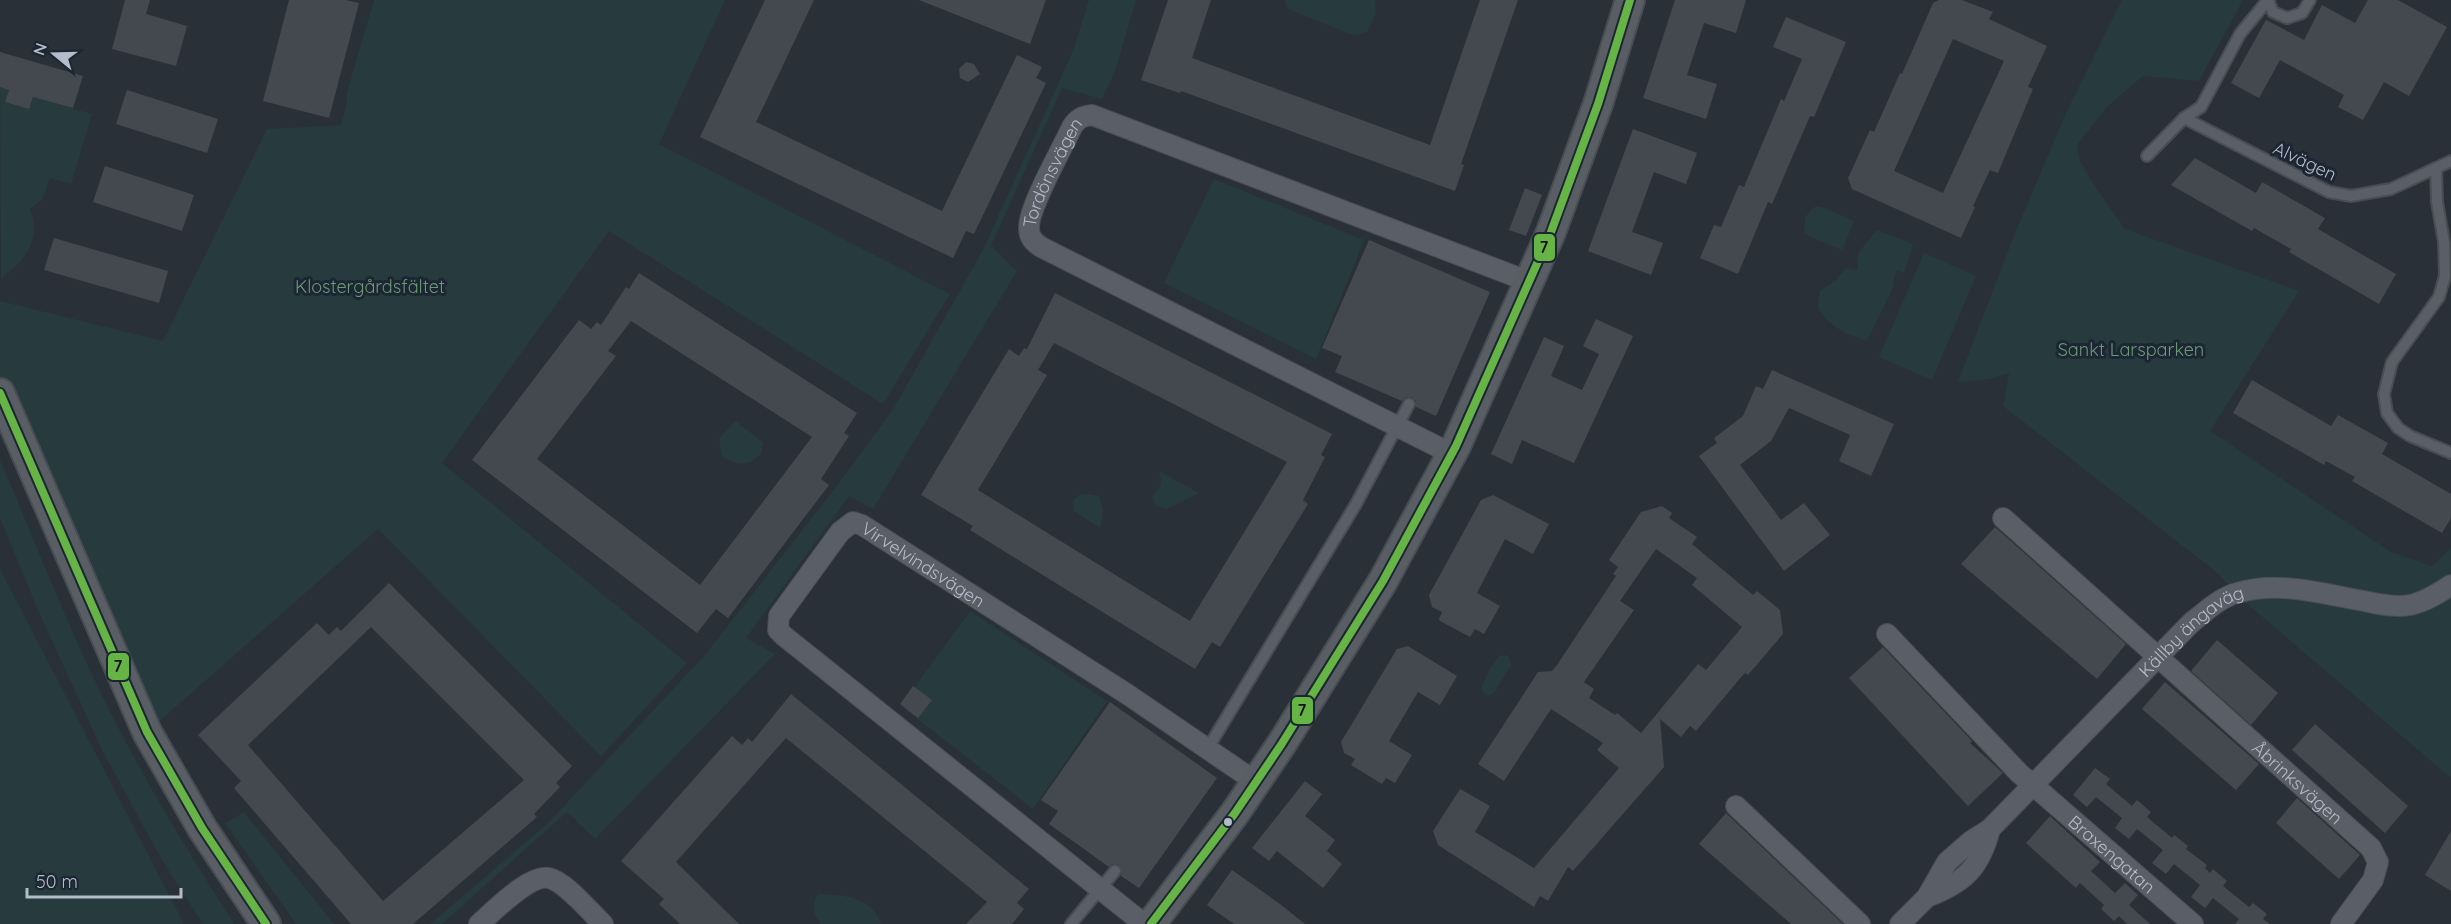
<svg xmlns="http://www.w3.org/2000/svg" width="2451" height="924" font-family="Quicksand,sans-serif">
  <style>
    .green { fill: #273a3e }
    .building { fill: #444950; fill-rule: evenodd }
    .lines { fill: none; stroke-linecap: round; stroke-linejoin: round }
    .lane-casing { stroke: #484c53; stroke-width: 14 }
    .street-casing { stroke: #484c53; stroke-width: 22 }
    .secondary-casing { stroke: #484c53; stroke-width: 32 }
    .lane { stroke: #5a5e66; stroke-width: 10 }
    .street { stroke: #5a5e66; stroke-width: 20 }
    .secondary { stroke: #595d64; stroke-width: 28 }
    .bus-1-casing { stroke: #1d2633; stroke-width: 12 }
    .bus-1 { stroke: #66b445; stroke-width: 8 }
    .bus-dot { fill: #b4bcc9; stroke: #1d2633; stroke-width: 2 }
    .labels { text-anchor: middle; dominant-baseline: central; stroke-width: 6; stroke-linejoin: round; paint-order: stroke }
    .street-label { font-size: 18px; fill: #b4bcc9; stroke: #1d2633 }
    .park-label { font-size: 18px; fill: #6b9a76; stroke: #1d2633 }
    .line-badge { stroke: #1d2633; stroke-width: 2 }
    .pale-badge-label { font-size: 16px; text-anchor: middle; font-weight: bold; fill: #111 }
  </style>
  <rect width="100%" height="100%" fill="#2a3038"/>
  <g class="green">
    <polygon points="374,0 725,0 659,144 950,294 883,404 609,231 442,463 687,663 601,756 378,529 147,732 0,384 0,301 163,341 267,129 341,125 347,103 347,92"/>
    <polygon points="1089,0 1136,0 1115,71 1102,99 1062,88 991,246 1017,271 873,509 849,496 746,638 775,654 595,839 567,812 442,924 430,924 549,822 705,655 839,483 894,408 983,250 1073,51"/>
    <polygon points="1284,0 1375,0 1376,13 1368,31 1355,36 1288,9"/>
    <polygon points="2122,0 2243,0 2199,81 2143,76 2106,108 2077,145 2080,161 2092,182 2125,229 2299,291 2210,431 2391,552 2432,566 2451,548 2451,778 2246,603 2215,571 2003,406 2009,373 1989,379 1958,382 2013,238 2066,113"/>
    <path d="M0 87 9 90 6 102 29 109 33 97 92 114 71 184 50 178 42 200 30 209C42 238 25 262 1 278Z"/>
    <polygon points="1214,179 1364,240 1316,359 1164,283"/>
    <polygon points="1816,206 1825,208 1854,221 1842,250 1819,241 1804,233 1805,217"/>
    <path d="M1877 230 1913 244 1904 273 1898 270 1895 275 1892 290 1867 341C1846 335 1829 326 1818 308L1820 291 1835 281 1846 268 1858 270V253Z"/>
    <polygon points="1924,253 1976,276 1932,380 1879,357"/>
    <path d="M735 421 763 442 761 454C747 467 738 465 722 457L719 439Z"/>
    <path d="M0 460C39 550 74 644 120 731 155 798 194 861 234 924H203L162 860 102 750 38 610 0 518Z"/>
    <path d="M1159 471 1199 493 1167 509 1158 506 1153 501 1152 496C1161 487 1163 483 1159 471Z"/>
    <polygon points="1082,493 1099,496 1103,511 1100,528 1074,511 1073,500"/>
    <polygon points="0,569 184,924 0,924"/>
    <polygon points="970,611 1107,701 1033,809 901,706"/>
    <path d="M1508 655 1511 665 1494 693 1486 696 1481 689C1485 678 1491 664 1500 656Z"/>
    <polygon points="244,812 334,924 296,924 225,823"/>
    <path d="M818 894C843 895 872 896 881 924H821C812 913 811 907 818 894Z"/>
  </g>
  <g class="building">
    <polygon points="125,0 150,0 146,14 187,26 176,66 112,49"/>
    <polygon points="289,0 346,0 359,3 329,118 263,101"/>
    <polygon points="765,0 814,0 756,122 942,211 1017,55 1042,67 1036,78 1046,83 974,234 966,231 953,258 700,137"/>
    <polygon points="919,0 1046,0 1030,44"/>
    <polygon points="1168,0 1211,0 1192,58 1430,145 1480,0 1518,0 1461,164 1464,165 1455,191 1181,91 1180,93 1141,80"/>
    <polygon points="1675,0 1746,0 1736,33 1704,23 1687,75 1717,84 1706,119 1643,98"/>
    <path d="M1939 0H1962L1993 12 1989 19 2047 46 2028 87 2033 89 1998 173 1990 170 1973 206 1975 207 1961 238 1852 189 1848 178 1870 130 1874 132 1900 73 1902 74 1933 3ZM1953 39 2004 61 1943 193 1894 171Z"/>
    <polygon points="2368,0 2398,0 2447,27 2409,96 2384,82 2363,120 2338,107 2344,95 2280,60 2259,98 2231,83 2266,20 2304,40 2322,5 2355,23"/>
    <polygon points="1786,17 1846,42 1814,117 1810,116 1772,204 1768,202 1738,274 1700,258 1714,225 1721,227 1739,185 1744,187 1781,99 1784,101 1802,59 1773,47"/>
    <polygon points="0,52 83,76 73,108 33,97 29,109 5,102 9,90 0,87"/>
    <polygon points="966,62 974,64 980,74 968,82 960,78 959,69"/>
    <polygon points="127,90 218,119 207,153 116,124"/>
    <polygon points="1633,129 1697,153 1686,184 1654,172 1632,232 1663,243 1651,275 1588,251"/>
    <polygon points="2195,158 2256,193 2262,182 2325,218 2318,229 2396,274 2379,304 2289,252 2291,249 2254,228 2252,231 2171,185"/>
    <polygon points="105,166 194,195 182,231 93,202"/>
    <polygon points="1525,188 1542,195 1526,236 1509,230"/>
    <polygon points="54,238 168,271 159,303 44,270"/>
    <polygon points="1369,240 1490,292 1436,416 1416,407 1416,401 1412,397 1406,397 1402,401 1335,372 1342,356 1322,348"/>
    <path d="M639 273 857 413 844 433 849 436 821 479 829 485 728 618 716 609 697 633 472 460 579 320 591 329 597 322 601 325 626 287 629 289ZM631 321 812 437 700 585 537 459 616 356 608 351Z"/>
    <path d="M1055 293 1332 434 1321 455 1325 457 1303 500 1308 504 1220 647 1212 642 1195 669 970 530 973 526 921 495 1009 349 1019 356 1024 348 1027 349ZM1054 343 1287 462 1190 621 978 490 1047 375 1038 370Z"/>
    <polygon points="1596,319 1633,336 1574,463 1522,440 1512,464 1491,454 1544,337 1564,346 1551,376 1582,390 1599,354 1583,346"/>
    <polygon points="1772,370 1894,424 1871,476 1839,461 1850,435 1789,408 1771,441 1740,465 1781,520 1804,503 1830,535 1784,571 1699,456 1717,443 1714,438 1743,416 1756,386 1763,389"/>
    <polygon points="2252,380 2331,426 2338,415 2388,443 2382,454 2451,494 2451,518 2442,533 2352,481 2355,477 2326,461 2324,465 2233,413"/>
    <polygon points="1493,495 1549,524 1533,554 1505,539 1477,593 1500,606 1484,634 1475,629 1470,637 1440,621 1439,619 1442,612 1432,607 1429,595 1481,500"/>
    <path d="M1662 506 1672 513 1669 518 1697 537 1692 544 1753 595 1757 591 1780 610 1783 634 1748 675 1745 673 1742 676 1696 731 1690 726 1681 737 1660 719 1664 767 1573 871 1568 867 1548 901 1540 896 1534 907 1438 845 1433 831 1460 789 1490 806 1475 832 1534 868 1619 768 1597 750 1603 743 1551 709 1504 781 1478 764 1538 672 1552 671 1557 665 1616 576 1613 574 1618 567 1609 560 1641 512ZM1656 549 1697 578 1692 585 1742 627 1706 670 1698 664 1641 733 1617 713 1615 715 1589 698 1594 689 1584 682 1634 610 1620 601Z"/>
    <polygon points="1995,527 2126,644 2097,679 1961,564"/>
    <path d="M389 583 572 766 556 783 560 787 534 814 537 817 413 924H351L234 788 241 781 198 735 317 623 329 635 337 627 341 631ZM371 627 524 780 383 901 248 745Z"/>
    <polygon points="2217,640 2278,693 2251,725 2191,671"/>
    <polygon points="1408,646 1457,676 1440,705 1418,692 1389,741 1412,755 1395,783 1386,778 1382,784 1351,765 1355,759 1344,753 1341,742 1397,649"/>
    <polygon points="1883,647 1972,741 1970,743 2003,773 1968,806 1849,678"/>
    <polygon points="2165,682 2259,764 2236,790 2142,709"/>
    <polygon points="913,686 932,700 918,718 900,704"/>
    <polygon points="791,694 1029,889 1017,903 1024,909 1012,924 966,924 987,902 786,738 676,862 739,924 680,924 659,904 664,899 621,861 732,736 742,745 748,738 752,742"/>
    <polygon points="1110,702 1217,778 1139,888 1121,876 1122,869 1119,865 1113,864 1109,867 1049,824 1058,811 1041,800"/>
    <polygon points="2315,724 2408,806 2385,833 2292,750"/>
    <polygon points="2095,768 2110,779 2106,784 2132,806 2137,800 2151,812 2147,817 2172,838 2174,835 2188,846 2186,849 2207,865 2205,868 2210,873 2213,869 2227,881 2223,886 2249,907 2253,903 2267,914 2263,919 2270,924 2235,924 2239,919 2213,898 2205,908 2191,897 2200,885 2174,864 2166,874 2152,863 2163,850 2137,829 2129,839 2115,828 2122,818 2096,797 2087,807 2073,795"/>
    <polygon points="1305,781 1322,794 1305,816 1335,840 1327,851 1342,864 1323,888 1277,851 1269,861 1252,848"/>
    <polygon points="2297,798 2360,855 2339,879 2276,823"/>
    <polygon points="1726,813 1728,815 1843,924 1791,924 1699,844"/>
    <polygon points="2050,816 2100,862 2091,871 2115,893 2125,883 2138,895 2129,905 2150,924 2127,924 2119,916 2114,921 2101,909 2104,905 2080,883 2076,888 2026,843"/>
    <polygon points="2451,831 2451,891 2425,875"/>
    <polygon points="1232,870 1280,904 1305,924 1234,924 1207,905"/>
  </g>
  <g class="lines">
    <defs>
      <g id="lane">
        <polyline points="2268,0 2273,12 2287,18 2302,13 2310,0"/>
        <polyline points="2184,118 2329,192 2351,196 2391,189 2451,161"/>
        <polyline points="2147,156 2184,118 2201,107 2240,34 2267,1"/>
        <polyline points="2436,168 2437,202 2444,242 2445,276 2439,297 2392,362 2384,394 2387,413 2398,428 2410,436 2451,453"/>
        <polyline points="1208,748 1356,504 1409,404"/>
        <polyline points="1071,924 1115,871"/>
      </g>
      <g id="street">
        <path id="s1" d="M1452 454 1041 247C1034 242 1029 238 1029 228 1028 208 1062 149 1072 127 1077 119 1082 116 1092 115L1530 282"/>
        <path id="s2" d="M2003 518 2371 848 2378 862 2373 880 2341 924"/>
        <path id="s3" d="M1887 634 2019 773 2193 924"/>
        <polyline points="1736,806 1860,924"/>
        <path d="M1927 897C1964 883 1980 868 1990 829"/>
        <path d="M479 924C493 912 529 874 549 878 566 882 590 912 603 924"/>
        <path id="s4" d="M1144 924 784 636 778 630 779 616 840 532 853 522 862 525 1127 694 1256 782"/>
        <path id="s5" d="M1900 924 1927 897 1947 862 1971 841 1990 829 2191 623C2205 612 2219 598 2237 593 2278 580 2323 594 2364 601 2378 604 2396 608 2410 605 2425 602 2439 593 2451 585"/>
      </g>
      <g id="secondary">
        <polyline points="0,393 147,732 202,828 266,924"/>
        <polyline points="1151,924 1235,813 1281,745 1383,581 1456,446 1551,232 1598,104 1630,0"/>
      </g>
    </defs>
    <use href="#lane" class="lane-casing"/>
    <use href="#street" class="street-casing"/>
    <use href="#secondary" class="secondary-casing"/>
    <use href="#lane" class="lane"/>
    <use href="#street" class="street"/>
    <use href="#secondary" class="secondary"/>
    <defs>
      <g id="bus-1">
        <polyline points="0,393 147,732 202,828 266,924"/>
        <polyline points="1151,924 1235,813 1281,745 1383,581 1456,446 1551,232 1598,104 1630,0"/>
      </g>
    </defs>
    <use href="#bus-1" class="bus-1-casing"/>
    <use href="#bus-1" class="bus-1"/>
  </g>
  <circle class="bus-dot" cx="1228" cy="822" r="5"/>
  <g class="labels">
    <g class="street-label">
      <text transform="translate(2305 161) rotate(25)">Alvägen</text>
      <text stroke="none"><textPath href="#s1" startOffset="544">Tordönsvägen</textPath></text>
      <text stroke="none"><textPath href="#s4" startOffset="686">Virvelvindsvägen</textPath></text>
      <text stroke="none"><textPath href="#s5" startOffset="416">Källby ängaväg</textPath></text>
      <text stroke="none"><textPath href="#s2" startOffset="396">Åbrinksvägen</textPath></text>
      <text stroke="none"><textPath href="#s3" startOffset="315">Braxengatan</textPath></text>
    </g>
    <g class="park-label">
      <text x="370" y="286">Klostergårdsfältet</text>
      <text x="2131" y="349">Sankt Larsparken</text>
    </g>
  </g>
  <g class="line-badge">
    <rect x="1533" y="233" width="23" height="29" rx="6" fill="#66b445"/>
    <rect x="107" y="652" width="23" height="29" rx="6" fill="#66b445"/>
    <rect x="1291" y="696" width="23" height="29" rx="6" fill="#66b445"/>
  </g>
  <g class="pale-badge-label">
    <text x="1544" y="253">7</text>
    <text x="118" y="672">7</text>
    <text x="1302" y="716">7</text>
  </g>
  <g transform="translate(54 54) rotate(289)" stroke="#1d2633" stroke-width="4.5" paint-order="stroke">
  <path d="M0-4.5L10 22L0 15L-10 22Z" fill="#b4bcc9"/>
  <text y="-9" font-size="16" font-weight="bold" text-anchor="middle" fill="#b4bcc9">N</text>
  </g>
  <path d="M27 888v9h154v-9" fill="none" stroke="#b4bcc9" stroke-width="3"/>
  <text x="36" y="888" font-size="18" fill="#b4bcc9" stroke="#1d2633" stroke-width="4.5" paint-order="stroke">50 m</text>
</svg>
